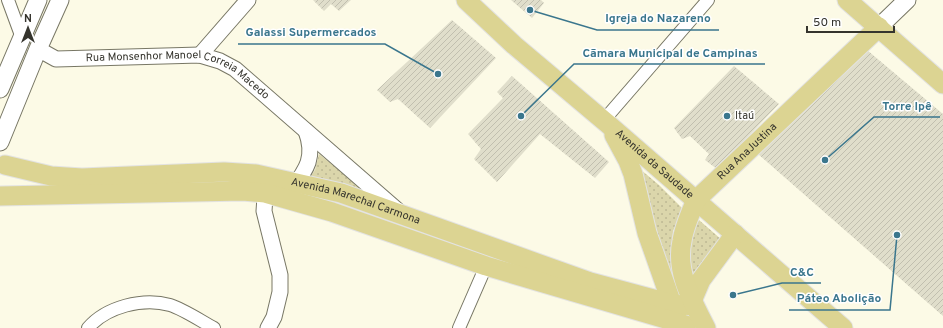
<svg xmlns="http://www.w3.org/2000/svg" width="943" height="328" font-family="Overpass,sans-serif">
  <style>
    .park { fill: url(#park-dots) }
    .building { fill: url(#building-hatch) }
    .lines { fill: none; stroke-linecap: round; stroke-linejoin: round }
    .minor-casing { stroke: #787765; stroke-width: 14 }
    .tertiary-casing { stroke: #787765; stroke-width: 17 }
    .secondary-casing { stroke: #787765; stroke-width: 19 }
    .primary-casing { stroke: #e3e3e2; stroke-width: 21 }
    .minor { stroke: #fff; stroke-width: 12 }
    .tertiary { stroke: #fff; stroke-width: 15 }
    .secondary { stroke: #fff; stroke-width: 17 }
    .primary { stroke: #dcd492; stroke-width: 19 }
    .poi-dot { fill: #3a768d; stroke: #fff; stroke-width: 1.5 }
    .labels { text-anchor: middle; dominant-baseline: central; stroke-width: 3; stroke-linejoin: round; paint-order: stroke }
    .street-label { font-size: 11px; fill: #35342d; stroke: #fff }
    .poi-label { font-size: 11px; fill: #35342d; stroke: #fff; text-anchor: start }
    .leader { fill: none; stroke: #3a768d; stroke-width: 1.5 }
    .callout-dot { fill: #3a768d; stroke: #fff; stroke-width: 1.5 }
    .callout-label { font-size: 12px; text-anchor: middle; font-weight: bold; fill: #3a768d; stroke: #fff; stroke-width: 3; stroke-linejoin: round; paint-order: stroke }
  </style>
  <defs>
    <pattern id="park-dots" width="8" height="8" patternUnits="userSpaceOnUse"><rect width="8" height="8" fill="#dbd6ab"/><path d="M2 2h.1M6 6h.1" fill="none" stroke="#bdb893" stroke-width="1.8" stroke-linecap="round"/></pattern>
    <pattern id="building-hatch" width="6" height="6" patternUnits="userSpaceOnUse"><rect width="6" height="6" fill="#e0decb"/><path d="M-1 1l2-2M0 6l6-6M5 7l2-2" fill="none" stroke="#c1bfaf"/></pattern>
  </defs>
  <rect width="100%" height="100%" fill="#fcfae6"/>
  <g class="park">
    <polygon points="319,154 374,198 310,177 315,170"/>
    <polygon points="634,164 659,185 684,210 673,231 672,249 682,297 676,297"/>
    <polygon points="699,220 722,240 691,276 687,266 691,233"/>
  </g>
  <g class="building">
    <polygon points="313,0 351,0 339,11 331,4 324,11"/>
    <polygon points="511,0 541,0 544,3 532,18"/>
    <polygon points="452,20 496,58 430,128 398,99 390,102 377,90"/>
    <polygon points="867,50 943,114 943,316 758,154"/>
    <polygon points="734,66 779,104 717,169 705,160 709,154 690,136 682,139 674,128"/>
    <polygon points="512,76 609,162 595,178 540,134 497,182 474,159 481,149 468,134 503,98 497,92"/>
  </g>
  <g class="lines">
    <defs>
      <g id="minor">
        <polyline points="8,0 22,38"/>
        <polyline points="604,120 708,0"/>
        <path d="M88 328C106 307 143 297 170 305 183 309 201 321 214 328"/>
        <polyline points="459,328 486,266"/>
      </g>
      <g id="tertiary">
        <path id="s1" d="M38 49 56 59 200 55 220 61 235 69 397 210"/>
        <polyline points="200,55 248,0"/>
        <polyline points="266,183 264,211 280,275 280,292 274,317 268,328"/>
        <path d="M290 192C306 170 316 158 306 131"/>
      </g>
      <g id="secondary">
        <polyline points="879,27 907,0"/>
        <polyline points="0,89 38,0"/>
        <polyline points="0,142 38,49 60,0"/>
      </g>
      <g id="primary">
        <path id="s2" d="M466 0 514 45 609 125 843 328"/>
        <polyline points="847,0 943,84"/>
        <polyline points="614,135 628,161 633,174 647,233 672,304 677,312"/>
        <path id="s3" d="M5 165 51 176 82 178 224 172 256 174 341 193 590 282 672 304 694 306"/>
        <polyline points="0,196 243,191 265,193 332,212 486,266 686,325"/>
        <polyline points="692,301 701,280 735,234"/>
        <path id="s4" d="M706 328C693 302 675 272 682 241 684 227 690 214 696 200L879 27"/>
      </g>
    </defs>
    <use href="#minor" class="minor-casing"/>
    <use href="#tertiary" class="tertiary-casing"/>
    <use href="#secondary" class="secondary-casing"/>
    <use href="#primary" class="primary-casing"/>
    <use href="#minor" class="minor"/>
    <use href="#tertiary" class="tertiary"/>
    <use href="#secondary" class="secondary"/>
    <use href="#primary" class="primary"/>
  </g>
  <circle class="poi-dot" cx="727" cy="116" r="4"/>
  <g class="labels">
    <g class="street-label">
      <text stroke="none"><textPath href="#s1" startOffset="148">Rua Monsenhor Manoel Correia Macedo</textPath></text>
      <text stroke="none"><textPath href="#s4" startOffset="206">Rua AnaJustina</textPath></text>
      <text stroke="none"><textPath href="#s2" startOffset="250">Avenida da Saudade</textPath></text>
      <text stroke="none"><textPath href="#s3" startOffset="356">Avenida Marechal Carmona</textPath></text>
    </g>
    <g class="poi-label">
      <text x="735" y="116">Itaú</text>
    </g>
  </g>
  <path class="leader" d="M530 10L597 30H719M438 74L385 44H238M521 116L574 64H765M825 160L874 117H940M733 295L782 283H821M897 235L890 310H789"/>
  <g class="callout-dot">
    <circle cx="530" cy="10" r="4"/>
    <circle cx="438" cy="74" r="4"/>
    <circle cx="521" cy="116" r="4"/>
    <circle cx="825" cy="160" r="4"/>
    <circle cx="733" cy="295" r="4"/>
    <circle cx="897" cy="235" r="4"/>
  </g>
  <g class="callout-label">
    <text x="658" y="22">Igreja do Nazareno</text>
    <text x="311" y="36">Galassi Supermercados</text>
    <text x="670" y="57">Cãmara Municipal de Campinas</text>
    <text x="907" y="110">Torre Ipê</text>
    <text x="802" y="276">C&amp;C</text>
    <text x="839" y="302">Páteo Abolição</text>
  </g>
  <g transform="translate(28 28)" stroke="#ffffff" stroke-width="3" paint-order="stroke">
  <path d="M0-3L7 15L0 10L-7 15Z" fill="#35342d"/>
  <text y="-6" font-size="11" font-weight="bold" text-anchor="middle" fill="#35342d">N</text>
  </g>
  <path d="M807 26v6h87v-6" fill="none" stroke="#35342d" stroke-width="2"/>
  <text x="813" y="26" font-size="12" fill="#35342d" stroke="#ffffff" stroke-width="3" paint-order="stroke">50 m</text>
</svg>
